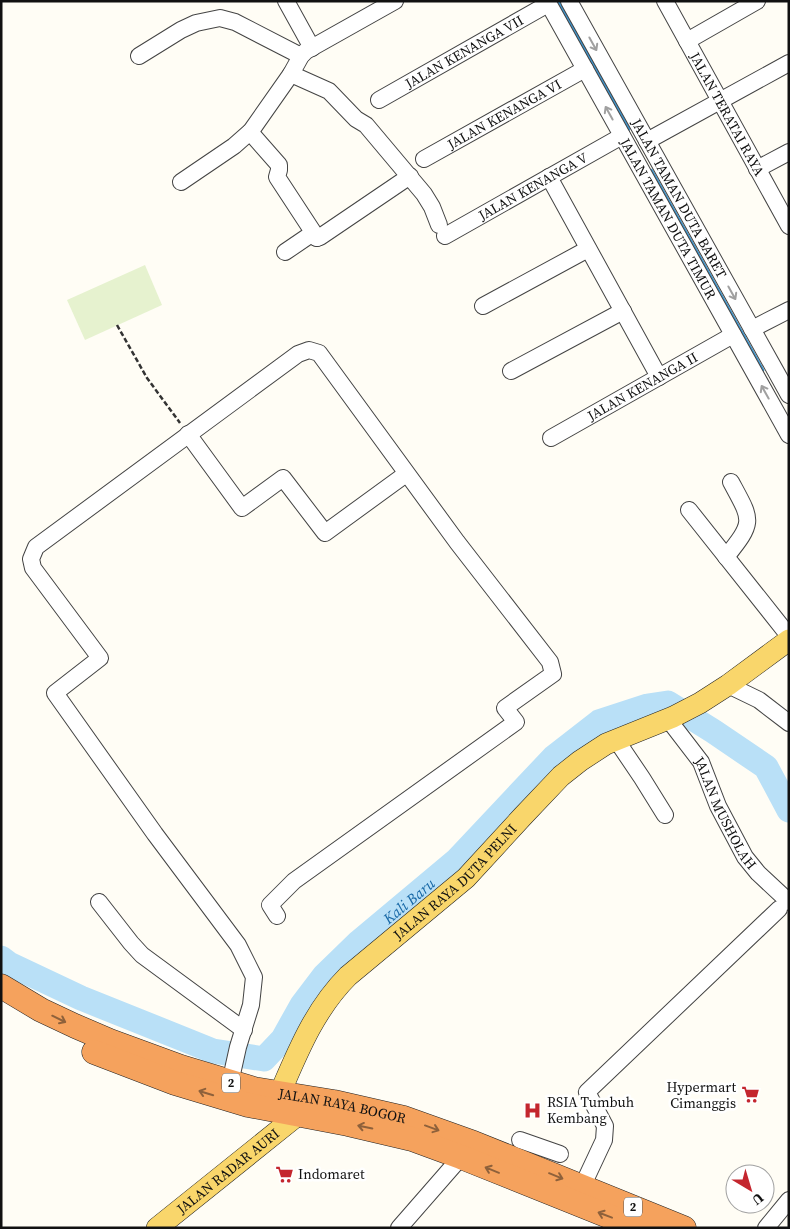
<svg xmlns="http://www.w3.org/2000/svg" width="790" height="1229" font-family="'Source Serif 4',serif">
  <style>
    .pitch { fill: #e6f2cf }
    .lines { fill: none; stroke-linecap: round; stroke-linejoin: round }
    .stream { stroke: #3f96cf; stroke-width: 4.5 }
    .river { stroke: #b9e0f7; stroke-width: 25 }
    .minor-casing { stroke: #444; stroke-width: 18 }
    .major-casing { stroke: #222; stroke-width: 22 }
    .highway-casing { stroke: #222; stroke-width: 25 }
    .path { stroke: #333; stroke-width: 2.5; stroke-dasharray: 5 2.5; stroke-linecap: butt }
    .minor { stroke: #fff; stroke-width: 16 }
    .major { stroke: #f9d66b; stroke-width: 21 }
    .highway { stroke: #f5a25d; stroke-width: 24 }
    .oneway { stroke: #a0a0a0 }
    .oneway2 { stroke: #8e613b }
    .labels { text-anchor: middle; dominant-baseline: central; stroke-width: 5; stroke-linejoin: round; paint-order: stroke }
    .shield { fill: #fff; stroke: #585858; stroke-width: 1 }
    .shield-label { font-size: 12px; font-weight: bold; fill: #111 }
    .street-label { font-size: 14px; fill: #111; stroke: #fff }
    .poi-label { font-size: 14px; fill: #111; stroke: #fff; text-anchor: start }
    .water-label { font-size: 15px; font-style: italic; fill: #1768a6; stroke: #fff }
  </style>
  <rect width="100%" height="100%" fill="#fffdf5"/>
  <polygon class="pitch" points="145,265 162,305 85,340 67,300"/>
  <g class="lines">
    <g class="stream">
      <polyline points="558,1 628,129"/>
      <polyline points="651,171 762,370"/>
    </g>
    <path class="river" id="s1" d="M1 958 9 964 81 998 213 1051 264 1059 283 1039 302 1005 324 976 359 942 457 860 554 757 599 722 648 706 668 703 713 731 766 767 789 810"/>
    <defs>
      <g id="minor">
        <polyline points="286,1 312,48"/>
        <path id="s2" d="M547 1 789 435"/>
        <path id="s3" d="M569 1 789 395"/>
        <path id="s4" d="M665 1 789 226"/>
        <polyline points="687,41 757,1"/>
        <polyline points="139,56 181,30 196,23 220,18 235,22 301,56"/>
        <polyline points="291,74 329,91 356,119 366,125 424,194 432,207 439,225"/>
        <path id="s5" d="M379 100 548 4"/>
        <polyline points="250,132 279,165 279,170 277,177 317,238"/>
        <polyline points="647,141 789,63"/>
        <path id="s6" d="M424 159 585 69"/>
        <polyline points="757,169 789,152"/>
        <polyline points="549,177 659,377"/>
        <polyline points="181,182 234,146 251,131 291,74 301,56 306,51 395,1"/>
        <path id="s7" d="M445 236 622 136"/>
        <polyline points="285,252 310,235 317,238 320,237 410,176"/>
        <polyline points="483,306 588,249"/>
        <polyline points="752,329 789,310"/>
        <polyline points="511,371 623,311"/>
        <polyline points="188,434 242,508 283,478 325,533 406,474"/>
        <path id="s8" d="M551 438 733 335"/>
        <polyline points="689,510 789,636"/>
        <path d="M726 557C755 521 752 521 731 482"/>
        <polyline points="728,685 759,700 789,723"/>
        <path id="s9" d="M668 719 701 762 718 806 745 857 758 873 789 902"/>
        <polyline points="617,741 642,778 665,815"/>
        <polyline points="99,902 131,943 142,955 244,1030"/>
        <polyline points="230,1083 238,1047 251,1005 254,977 238,945 155,834 55,693 100,658 33,568 31,559 36,547 298,354 309,350 319,353 457,542 550,662 553,674 505,708 516,722 294,881 270,905 277,916"/>
        <polyline points="520,1140 560,1154"/>
        <polyline points="582,1187 604,1140 605,1126 587,1092 779,909"/>
        <polyline points="399,1228 461,1157"/>
        <polyline points="766,1228 789,1200"/>
      </g>
      <g id="major">
        <path id="s10" d="M280 1093C298 1051 315 1009 348 976L466 878 523 816 561 776 580 761 606 744 673 717 700 703 728 685 789 640"/>
        <path id="s11" d="M157 1228 299 1114"/>
      </g>
      <g id="highway">
        <path id="s12" d="M1 986 41 1010 75 1026 110 1041 181 1067 254 1089 334 1102 404 1118 474 1143 684 1228"/>
        <polyline points="94,1052 175,1083 248,1105 348,1124 412,1139 461,1157 638,1228"/>
      </g>
    </defs>
    <use href="#minor" class="minor-casing"/>
    <use href="#major" class="major-casing"/>
    <use href="#highway" class="highway-casing"/>
    <polyline class="path" points="117,325 147,378 180,423"/>
    <use href="#minor" class="minor"/>
    <use href="#major" class="major"/>
    <use href="#highway" class="highway"/>
  </g>
  <defs><path id="oneway-shaft" d="M-6 0H5M1.5-3L5.5 0L1.5 3" fill="none" stroke-width="1.6" stroke-linecap="round" stroke-linejoin="round" transform="scale(1.25)"/></defs>
  <g class="oneway">
    <use href="#oneway-shaft" transform="translate(593 44) rotate(61)"/>
    <use href="#oneway-shaft" transform="translate(609 113) rotate(-119)"/>
    <use href="#oneway-shaft" transform="translate(732 293) rotate(61)"/>
    <use href="#oneway-shaft" transform="translate(765 392) rotate(-119)"/>
  </g>
  <g class="oneway2">
    <use href="#oneway-shaft" transform="translate(59 1019) rotate(26)"/>
    <use href="#oneway-shaft" transform="translate(206 1093) rotate(-163)"/>
    <use href="#oneway-shaft" transform="translate(365 1127) rotate(-168)"/>
    <use href="#oneway-shaft" transform="translate(432 1128) rotate(20)"/>
    <use href="#oneway-shaft" transform="translate(492 1170) rotate(-158)"/>
    <use href="#oneway-shaft" transform="translate(556 1176) rotate(22)"/>
    <use href="#oneway-shaft" transform="translate(605 1215) rotate(-159)"/>
  </g>
  <defs>
    <symbol id="supermarket-bare" viewBox="-9 -9 18 18"><path d="M-6-5.5h2.5l.6 2H6L4.5 2H-2.5L-4.4-4H-6ZM-1.5 3.2a1.3 1.3 0 1 0 .1 0ZM3 3.2a1.3 1.3 0 1 0 .1 0Z" fill="#c4262e" stroke="#fff" stroke-width="2.5" paint-order="stroke"/></symbol>
    <symbol id="hospital-bare" viewBox="-9 -9 18 18"><path d="M-5-5h3v3.5h4V-5h3V5h-3V1.5h-4V5h-3Z" fill="#c4262e" stroke="#fff" stroke-width="2.5" paint-order="stroke"/></symbol>
  </defs>
  <g fill-rule="evenodd">
    <use href="#supermarket-bare" x="738" y="1082" width="25" height="25"/>
    <use href="#hospital-bare" x="520" y="1098" width="25" height="25"/>
    <use href="#supermarket-bare" x="272" y="1162" width="25" height="25"/>
  </g>
  <g class="labels">
    <g class="shield">
      <rect x="222" y="1073.5" width="18" height="19" rx="4"/>
      <rect x="624" y="1197.5" width="18" height="19" rx="4"/>
    </g>
    <g class="shield-label">
      <text x="231" y="1083">2</text>
      <text x="633" y="1207">2</text>
    </g>
    <g class="street-label">
      <text stroke="none"><textPath href="#s5" startOffset="98">JALAN KENANGA VII</textPath></text>
      <text stroke="none"><textPath href="#s4" startOffset="129">JALAN TERATAI RAYA</textPath></text>
      <text stroke="none"><textPath href="#s6" startOffset="92">JALAN KENANGA VI</textPath></text>
      <text stroke="none"><textPath href="#s7" startOffset="101">JALAN KENANGA V</textPath></text>
      <text stroke="none"><textPath href="#s3" startOffset="226">JALAN TAMAN DUTA BARET</textPath></text>
      <text stroke="none"><textPath href="#s2" startOffset="249">JALAN TAMAN DUTA TIMUR</textPath></text>
      <text stroke="none"><textPath href="#s8" startOffset="105">JALAN KENANGA II</textPath></text>
      <text stroke="none"><textPath href="#s9" startOffset="111">JALAN MUSHOLAH</textPath></text>
      <text stroke="none"><textPath href="#s10" startOffset="279">JALAN RAYA DUTA PELNI</textPath></text>
      <text stroke="none"><textPath href="#s12" startOffset="364">JALAN RAYA BOGOR</textPath></text>
      <text stroke="none"><textPath href="#s11" startOffset="91">JALAN RADAR AURI</textPath></text>
    </g>
    <g class="poi-label">
      <text x="736" y="1087" text-anchor="end">Hypermart<tspan x="736" dy="16">Cimanggis</tspan></text>
      <text x="547" y="1102">RSIA Tumbuh<tspan x="547" dy="16">Kembang</tspan></text>
      <text x="298" y="1174">Indomaret</text>
    </g>
    <g class="water-label">
      <text stroke="none"><textPath href="#s1" startOffset="500">Kali Baru</textPath></text>
    </g>
  </g>
  <rect width="790" height="1229" fill="none" stroke="#111111" stroke-width="5"/>
  <g transform="translate(750 1189) rotate(142)"><circle r="24" fill="#ffffff" stroke="#a0a0a0"/>
  <path d="M0-4L9 19L0 12L-9 19Z" fill="#c4262e"/>
  <text y="-8" font-size="14" font-weight="bold" text-anchor="middle" fill="#111111">U</text>
  </g>
</svg>
